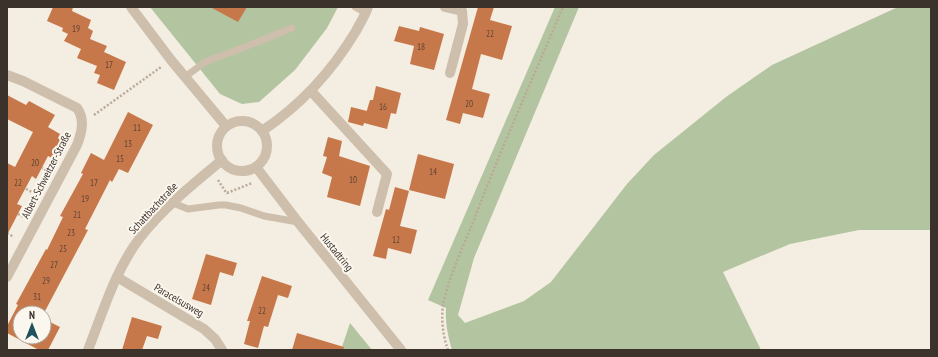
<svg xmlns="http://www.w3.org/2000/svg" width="938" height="357" font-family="'PT Sans Narrow',sans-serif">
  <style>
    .green { fill: #b3c4a0 }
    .building { fill: #c7784b }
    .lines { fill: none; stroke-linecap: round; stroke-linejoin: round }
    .path { stroke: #b9a996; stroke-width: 2.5; stroke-dasharray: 2 2; stroke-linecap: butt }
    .service { stroke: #cdbfac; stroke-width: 7 }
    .minor { stroke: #cdbfac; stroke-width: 10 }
    .tertiary { stroke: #cdbfac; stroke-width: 10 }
    .labels { text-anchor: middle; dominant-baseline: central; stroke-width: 4; stroke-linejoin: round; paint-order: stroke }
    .number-label { font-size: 9px; fill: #5e4433 }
    .street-label { font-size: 11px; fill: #3b322b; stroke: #fbf6ee }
  </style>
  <rect width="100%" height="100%" fill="#f4ede1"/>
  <g class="green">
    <polygon points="150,7 338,7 327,28 295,70 259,102 242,104 220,94"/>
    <path d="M555 7H579L474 258 458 315 465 323 524 301 551 282 627 184 654 155 726 97 772 65 898 7H931V230H859L790 244 723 272 761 350H452C448 336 445 323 446 308L428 300Z"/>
    <polygon points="350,323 372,350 341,350"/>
  </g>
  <g class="building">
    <polygon points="53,7 73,7 72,11 91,20 88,28 93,31 90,39 107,46 104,52 126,62 114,90 97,83 100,75 94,73 97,66 77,58 81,49 64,41 68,34 62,31 63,28 47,21"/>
    <polygon points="210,7 247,7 238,22"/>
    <polygon points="478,7 494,7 490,20 512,26 502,60 481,54 472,89 490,94 483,118 463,113 460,124 446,120"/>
    <polygon points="399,26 419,31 420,27 444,34 434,70 410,64 414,46 394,41"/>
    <polygon points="376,86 401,93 396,114 391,113 387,129 364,123 363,126 348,122 351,107 367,111 365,117 370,100 373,100"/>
    <polygon points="7,95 26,105 29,101 55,115 48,127 60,134 58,138 62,141 52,158 48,156 36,179 32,176 17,204 22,206 7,235 7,163 15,167 33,132 7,119"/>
    <polygon points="128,112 153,125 128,173 119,169 112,182 110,180 85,229 88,230 44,313 20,313 20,337 44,337 44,319 60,327 48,350 39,350 7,333 7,326 18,305 16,304 46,249 47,250 63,217 60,216 83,174 81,173 91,153 104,160"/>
    <polygon points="328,137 342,141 339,156 370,166 360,206 327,197 332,177 322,173 327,157 323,156"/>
    <polygon points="418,154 454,164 445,199 409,190"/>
    <polygon points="395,187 409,191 400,226 417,230 411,254 388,248 386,259 373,256 386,209 389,210"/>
    <polygon points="206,254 237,263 233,276 220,272 211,305 192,299"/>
    <polygon points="262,276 292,286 288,298 278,295 268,327 264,326 258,348 244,344 250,321 247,321"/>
    <polygon points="132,317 162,326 158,339 147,336 142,350 122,350"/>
    <polygon points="297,333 344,347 343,350 292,350"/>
  </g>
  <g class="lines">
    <g class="path">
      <polyline points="94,115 161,67"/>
      <polyline points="42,168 48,172"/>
      <polyline points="218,180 227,194"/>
      <polyline points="26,189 36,194"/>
      <polyline points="227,193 252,183"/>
      <polyline points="18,214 24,217"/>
      <polyline points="7,233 14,237"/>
      <path d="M448 350C443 336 441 320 443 305 449 276 463 247 474 220 501 148 533 78 563 7"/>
    </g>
    <g class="service">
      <polyline points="355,7 366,13"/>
      <polyline points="185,77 205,62 250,45 292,28"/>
      <polyline points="173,203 188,209 219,205 226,205 241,208 264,216 298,222"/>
    </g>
    <g class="minor">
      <polyline points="445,7 462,11 463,24 450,73"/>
      <path d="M7 75 23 81 77 108C85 119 82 132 77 145L7 277"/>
      <polyline points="311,91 387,174 377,212"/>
      <path d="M262 131C301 105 332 71 356 31 360 23 365 16 368 7"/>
      <polyline points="117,277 204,329 215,339 222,350"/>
    </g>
    <g class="tertiary">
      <polyline points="131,7 171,60 226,126"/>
      <circle cx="242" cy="146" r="25"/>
      <polyline points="256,167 298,222 401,350"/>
      <path d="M88 350C103 312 115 271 139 239 162 209 193 184 222 160"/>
    </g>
  </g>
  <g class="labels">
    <g class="number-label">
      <text x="76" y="28">19</text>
      <text x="490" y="33">22</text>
      <text x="421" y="46">18</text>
      <text x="109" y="64">17</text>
      <text x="469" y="103">20</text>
      <text x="383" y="106">16</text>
      <text x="137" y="127">11</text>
      <text x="128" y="143">13</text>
      <text x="120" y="158">15</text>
      <text x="35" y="162">20</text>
      <text x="433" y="171">14</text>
      <text x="353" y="179">10</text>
      <text x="18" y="182">22</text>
      <text x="94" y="182">17</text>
      <text x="85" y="198">19</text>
      <text x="77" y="214">21</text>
      <text x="71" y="232">23</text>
      <text x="396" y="239">12</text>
      <text x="63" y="248">25</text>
      <text x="54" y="264">27</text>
      <text x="46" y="280">29</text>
      <text x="206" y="287">24</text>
      <text x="37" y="296">31</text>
      <text x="262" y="310">22</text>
    </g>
    <g class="street-label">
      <text transform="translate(46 175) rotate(-63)">Albert-Schweitzer-Straße</text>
      <text transform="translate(153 208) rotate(-47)">Schattbachstraße</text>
      <text transform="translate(337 252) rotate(51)">Hustadtring</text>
      <text transform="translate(179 300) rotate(30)">Paracelsusweg</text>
    </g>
  </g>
  <rect width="938" height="357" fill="none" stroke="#3b322b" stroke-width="16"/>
  <g transform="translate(32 325)"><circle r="19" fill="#fbf6ee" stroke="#aea8a0"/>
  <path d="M0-3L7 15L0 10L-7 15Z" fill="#1f525d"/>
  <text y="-6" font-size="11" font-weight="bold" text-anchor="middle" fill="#3b322b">N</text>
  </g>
</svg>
